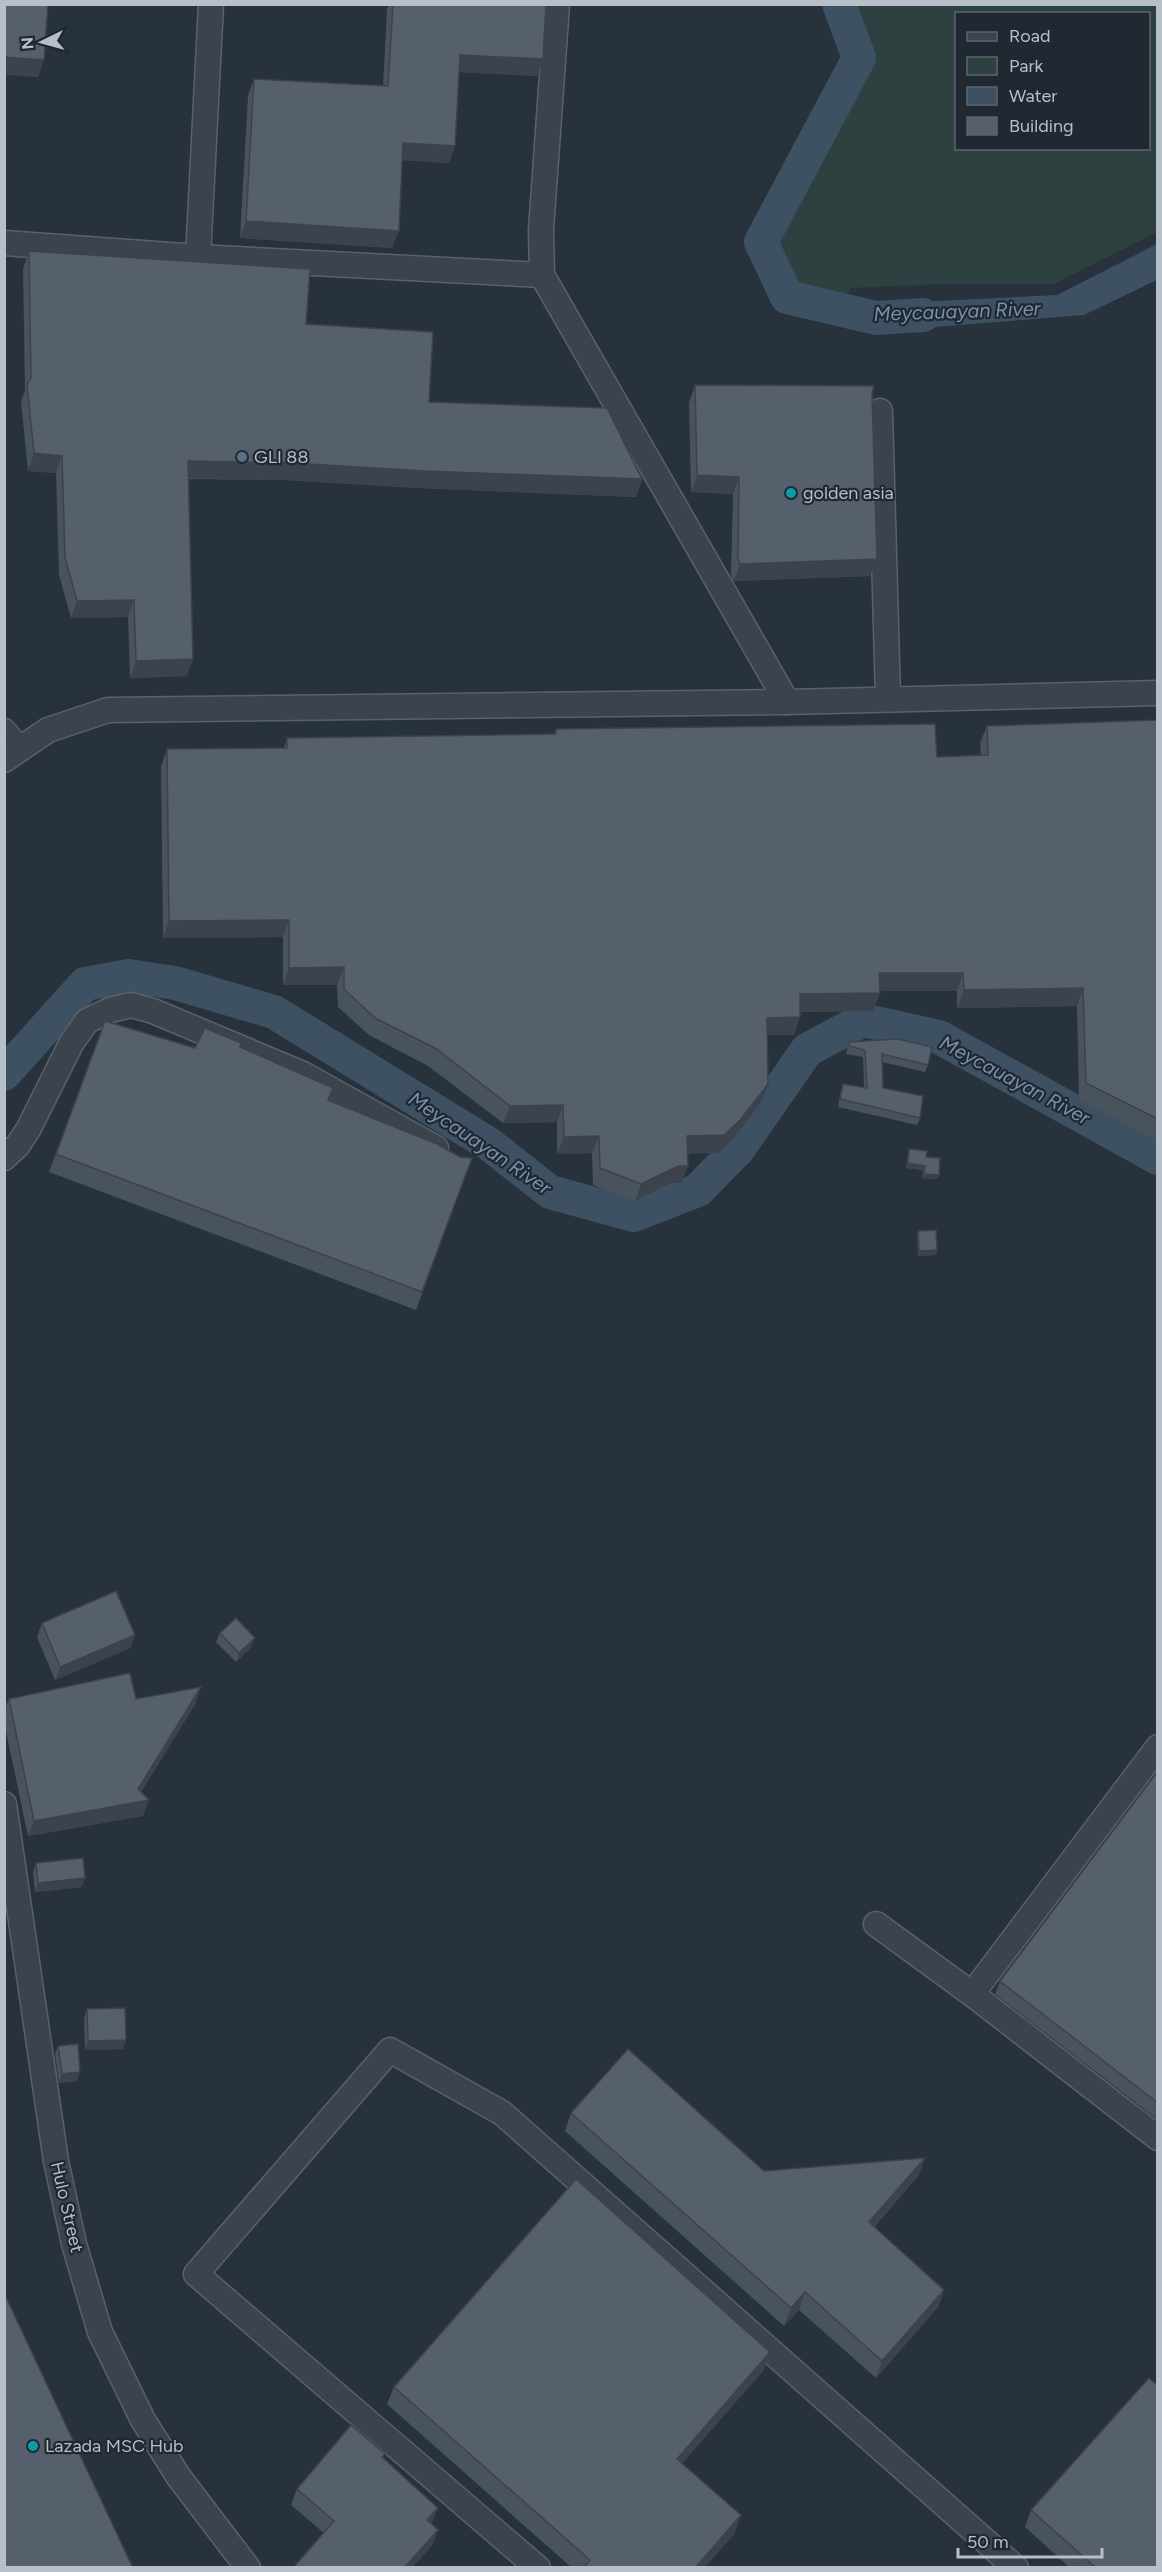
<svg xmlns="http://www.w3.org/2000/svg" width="1162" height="2572" font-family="Figtree,sans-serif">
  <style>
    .green { fill: #2c4140; fill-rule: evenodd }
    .water { fill: #3e5163 }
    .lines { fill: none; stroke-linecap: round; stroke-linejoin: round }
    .river { stroke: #3e5163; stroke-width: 34 }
    .minor-casing { stroke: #59626b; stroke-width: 27 }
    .minor { stroke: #3b444d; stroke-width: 24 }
    .wall { fill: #49535d }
    .shaded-wall { fill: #3c434c }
    .building { fill: #55606c; stroke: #3c434c; stroke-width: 1.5 }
    .service-dot { fill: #5c6f8a; stroke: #202932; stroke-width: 2 }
    .culture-dot { fill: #0f9aa8; stroke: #202932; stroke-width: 2 }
    .labels { text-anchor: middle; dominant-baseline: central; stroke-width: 4.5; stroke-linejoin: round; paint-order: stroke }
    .poi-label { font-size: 18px; fill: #b7bfc8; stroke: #202932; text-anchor: start }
    .street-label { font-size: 18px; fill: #b7bfc8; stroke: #202932 }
    .water-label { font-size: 20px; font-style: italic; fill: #7a91a8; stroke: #202932 }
  </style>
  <rect width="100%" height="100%" fill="#27323c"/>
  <path class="green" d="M852 5H1157V232L1054 284H944L851 288 844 300 793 288 772 243 874 58ZM956 14H1148V148H956Z"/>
  <polygon class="water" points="1157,244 1157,280 1084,315 874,332 877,304 1057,295"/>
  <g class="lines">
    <g class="river">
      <polyline points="839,4 859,58 761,242 787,297 876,318 923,315"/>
      <polyline points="4,1074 85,984 129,976 175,983 274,1012 489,1144 550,1192 634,1215 698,1190 739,1148 807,1050 863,1020 939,1037 1158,1158"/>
    </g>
    <defs>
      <g id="minor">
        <polyline points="557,4 541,230 542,275 787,702"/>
        <polyline points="4,243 198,257 542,275"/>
        <polyline points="198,257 211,4"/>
        <polyline points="880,411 888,698"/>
        <polyline points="4,731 18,748"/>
        <polyline points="4,760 48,730 108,710 787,702 1158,693"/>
        <polyline points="4,1158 18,1145 29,1128 72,1042 87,1021 110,1010 131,1005 153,1011 303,1074 436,1148"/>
        <polyline points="4,1804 56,2161 74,2244 100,2332 143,2420 178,2476 248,2568"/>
        <polyline points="876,1924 972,1994 1158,2138"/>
        <polyline points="972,1994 1158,1747"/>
        <polyline points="538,2568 196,2274 390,2050 502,2113 1016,2568"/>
      </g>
    </defs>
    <use href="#minor" class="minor-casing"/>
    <use href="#minor" class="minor"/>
  </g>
  <g class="wall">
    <polygon points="389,4 546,4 543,59 537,76 459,72 449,163 402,160 392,248 240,238 248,96 254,79 383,86 387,9"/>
    <polygon points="29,251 306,324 429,402 642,479 636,497 419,488 285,480 188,479 187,676 130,678 128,617 71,618 59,575 56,473 28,471 21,401 25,391 23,269"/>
    <polygon points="695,385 872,394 870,576 734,581 731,577 733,494 691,492 689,403"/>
    <polygon points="1158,720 1158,1140 1079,1100 1077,1006 957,1008 957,991 880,991 873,1011 800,1012 794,1035 767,1035 762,1101 734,1138 718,1153 688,1153 688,1166 681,1183 671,1183 635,1201 593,1185 592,1153 557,1154 557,1122 503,1123 428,1066 369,1035 338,1007 337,985 283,985 283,937 163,938 161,767 167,749 284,748 287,738 554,734 556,729 937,757 981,756 980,743 987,726"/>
    <polygon points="105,1021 195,1048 240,1047 328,1101 460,1157 472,1158 416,1310 49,1172"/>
    <polygon points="849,1042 928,1065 925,1072 882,1062 883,1088 920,1118 917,1125 838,1107 841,1091 843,1084 864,1088 863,1057 846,1054"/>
    <polygon points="909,1149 926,1157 939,1175 937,1179 922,1178 923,1170 906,1168 908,1153"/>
    <polygon points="918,1231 937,1250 936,1255 918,1256 917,1236"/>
    <polygon points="42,1623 135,1635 130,1648 55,1680 37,1637"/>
    <polygon points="220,1633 251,1647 236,1662 216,1642"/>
    <polygon points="9,1699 136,1699 196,1703 141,1792 143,1816 28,1836 4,1722 4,1710"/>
    <polygon points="1158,1771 1158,2120 995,1994 1000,1981"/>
    <polygon points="36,1863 82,1887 35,1892 33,1872"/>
    <polygon points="87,2009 123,2049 85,2050 84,2018"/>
    <polygon points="58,2046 77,2081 59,2083 55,2054"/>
    <polygon points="571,2113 764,2171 919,2175 874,2227 944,2290 938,2307 876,2378 799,2310 784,2326 565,2131"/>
    <polygon points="764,2370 682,2463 735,2533 704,2568 572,2568 387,2404 394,2387"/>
    <polygon points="385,2454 383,2458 432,2523 432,2524 438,2530 432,2545 412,2568 293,2568 324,2533 291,2505 297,2489"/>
    <polygon points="1031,2510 1158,2568 1070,2568 1025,2527"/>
  </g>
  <g class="shaded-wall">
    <polygon points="460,55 543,59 537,76 454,72"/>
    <polygon points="4,57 44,60 38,77 4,75"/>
    <polygon points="403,143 455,146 449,163 397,160"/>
    <polygon points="246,221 399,231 392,248 240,238"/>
    <polygon points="34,453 62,456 56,473 28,471"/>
    <polygon points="188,461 291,463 642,479 636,497 419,488 285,480 181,478"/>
    <polygon points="697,475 739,477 733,494 691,492"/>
    <polygon points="877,559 870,576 734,581 740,564"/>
    <polygon points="134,600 128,617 71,618 77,601"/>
    <polygon points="193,659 187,676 130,678 136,661"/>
    <polygon points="289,920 283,937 163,938 169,921"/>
    <polygon points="344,967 337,985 283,985 289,968"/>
    <polygon points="879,973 963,973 957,991 873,991"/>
    <polygon points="1083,988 1077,1006 957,1008 964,990"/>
    <polygon points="880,993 873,1011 793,1012 800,994"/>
    <polygon points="800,1017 794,1035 760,1035 767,1018"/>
    <polygon points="768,1084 762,1101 734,1138 718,1153 681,1154 687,1136"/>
    <polygon points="563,1105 557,1122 503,1123 510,1106"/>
    <polygon points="599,1136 592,1153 557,1154 564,1137"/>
    <polygon points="908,1163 925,1166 923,1170 906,1168"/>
    <polygon points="678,1166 688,1166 681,1183 671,1183 635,1201 641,1184"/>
    <polygon points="924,1174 939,1175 937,1179 922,1178"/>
    <polygon points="937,1250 936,1255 918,1256 919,1251"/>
    <polygon points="135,1635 130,1648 55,1680 60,1667"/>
    <polygon points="255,1638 251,1647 236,1662 239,1653"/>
    <polygon points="201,1687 196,1703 134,1803 149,1800 143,1816 28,1836 34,1821 138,1789"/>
    <polygon points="85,1878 82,1887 35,1892 38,1883"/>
    <polygon points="126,2040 123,2049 85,2050 88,2041"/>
    <polygon points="80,2072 77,2081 59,2083 62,2074"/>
    <polygon points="925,2158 919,2175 862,2239 869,2222"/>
    <polygon points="944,2290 938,2307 876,2378 882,2361"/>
    <polygon points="805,2292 799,2310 784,2326 791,2308"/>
    <polygon points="770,2352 764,2370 671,2476 677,2459"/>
    <polygon points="438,2508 432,2523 421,2536 427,2520"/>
    <polygon points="741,2515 735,2533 704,2568 695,2568"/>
    <polygon points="438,2530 432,2545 412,2568 404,2568"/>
  </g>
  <g class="building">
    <polygon points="4,4 48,4 44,60 4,57"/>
    <polygon points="393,4 546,4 543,59 460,55 455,146 403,143 399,231 246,221 254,79 388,86"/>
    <polygon points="29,251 310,269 306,324 433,332 429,402 607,408 642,479 425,471 291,463 188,461 193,659 136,661 134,600 77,601 65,557 62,456 34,453 27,384 31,378"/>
    <polygon points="695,385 874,386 872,394 877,559 740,564 738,559 739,477 697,475"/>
    <polygon points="1158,720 1158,1119 1086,1083 1083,988 964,990 963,973 879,973 880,993 800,994 800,1017 767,1018 768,1084 740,1120 724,1135 687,1136 688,1166 678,1166 641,1184 600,1168 599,1136 564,1137 563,1105 510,1106 435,1048 375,1018 344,989 344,967 289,968 289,920 169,921 167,749 287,748 287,738 556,734 556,729 935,724 937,757 988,755 987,726"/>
    <polygon points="105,1021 195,1048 205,1028 241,1043 240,1047 333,1088 328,1100 437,1144 460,1157 472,1158 422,1292 56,1154"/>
    <polygon points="898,1039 932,1047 928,1065 882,1054 883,1088 923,1096 920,1118 840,1099 843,1084 867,1088 865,1050 849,1046 849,1042"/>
    <polygon points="909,1149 927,1151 926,1157 940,1158 939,1175 924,1174 925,1166 908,1163"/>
    <polygon points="936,1230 937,1250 919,1251 918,1231"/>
    <polygon points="116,1591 135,1635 60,1667 42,1623"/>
    <polygon points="236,1618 255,1638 239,1653 220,1633"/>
    <polygon points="130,1673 136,1699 201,1687 138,1789 149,1800 34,1821 9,1699"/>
    <polygon points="1158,1771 1158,2103 1000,1981"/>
    <polygon points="83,1858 85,1878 38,1883 36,1863"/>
    <polygon points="125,2008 126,2040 88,2041 87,2009"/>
    <polygon points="78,2044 80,2072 62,2074 58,2046"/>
    <polygon points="628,2049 764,2171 925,2158 869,2222 944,2290 882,2361 805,2292 791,2308 571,2113"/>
    <polygon points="576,2179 770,2352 677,2459 741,2515 695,2568 587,2568 585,2566 590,2560 394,2387"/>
    <polygon points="4,2293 133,2568 4,2568"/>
    <polygon points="1149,2378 1158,2386 1158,2568 1096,2568 1031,2510"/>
    <polygon points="351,2425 385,2454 382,2457 438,2508 427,2520 438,2530 404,2568 293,2568 334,2521 297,2489"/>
  </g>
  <circle class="service-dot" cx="242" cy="457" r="6"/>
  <g class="culture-dot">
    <circle cx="791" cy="493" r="6"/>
    <circle cx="33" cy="2446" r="6"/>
  </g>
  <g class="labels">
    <g class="poi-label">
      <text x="254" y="457">GLI 88</text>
      <text x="803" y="493">golden asia</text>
      <text x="45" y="2446">Lazada MSC Hub</text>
    </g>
    <g class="street-label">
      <text transform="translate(67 2207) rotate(77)">Hulo Street</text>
    </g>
    <g class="water-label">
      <text transform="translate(957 311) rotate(-2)">Meycauayan River</text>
      <text transform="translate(1015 1080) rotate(28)">Meycauayan River</text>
      <text transform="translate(480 1143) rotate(34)">Meycauayan River</text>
    </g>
  </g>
  <rect width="1162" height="2572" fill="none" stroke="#b7bfc8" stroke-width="12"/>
  <rect x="955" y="12" width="195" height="138" fill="#202932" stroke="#5c656e" stroke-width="1.5"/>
  <rect x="967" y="32" width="30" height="9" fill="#3b444d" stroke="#5c656e" stroke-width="1.5"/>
  <text x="1009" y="42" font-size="18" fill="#b7bfc8">Road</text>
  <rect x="967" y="57" width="30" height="18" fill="#2c4140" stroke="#5c656e" stroke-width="1.5"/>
  <text x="1009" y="72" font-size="18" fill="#b7bfc8">Park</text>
  <rect x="967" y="87" width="30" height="18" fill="#3e5163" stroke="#5c656e" stroke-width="1.5"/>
  <text x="1009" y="102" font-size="18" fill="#b7bfc8">Water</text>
  <rect x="967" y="117" width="30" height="18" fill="#55606c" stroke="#5c656e" stroke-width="1.5"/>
  <text x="1009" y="132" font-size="18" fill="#b7bfc8">Building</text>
  <g transform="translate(42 42) rotate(265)" stroke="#202932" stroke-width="4.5" paint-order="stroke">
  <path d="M0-4.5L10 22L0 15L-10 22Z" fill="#b7bfc8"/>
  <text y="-9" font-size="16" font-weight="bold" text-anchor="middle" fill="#b7bfc8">N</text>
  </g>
  <path d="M958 2548v9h144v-9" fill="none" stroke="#b7bfc8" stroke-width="3"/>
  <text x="967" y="2548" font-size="18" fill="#b7bfc8" stroke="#202932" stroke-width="4.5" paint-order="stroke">50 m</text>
</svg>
